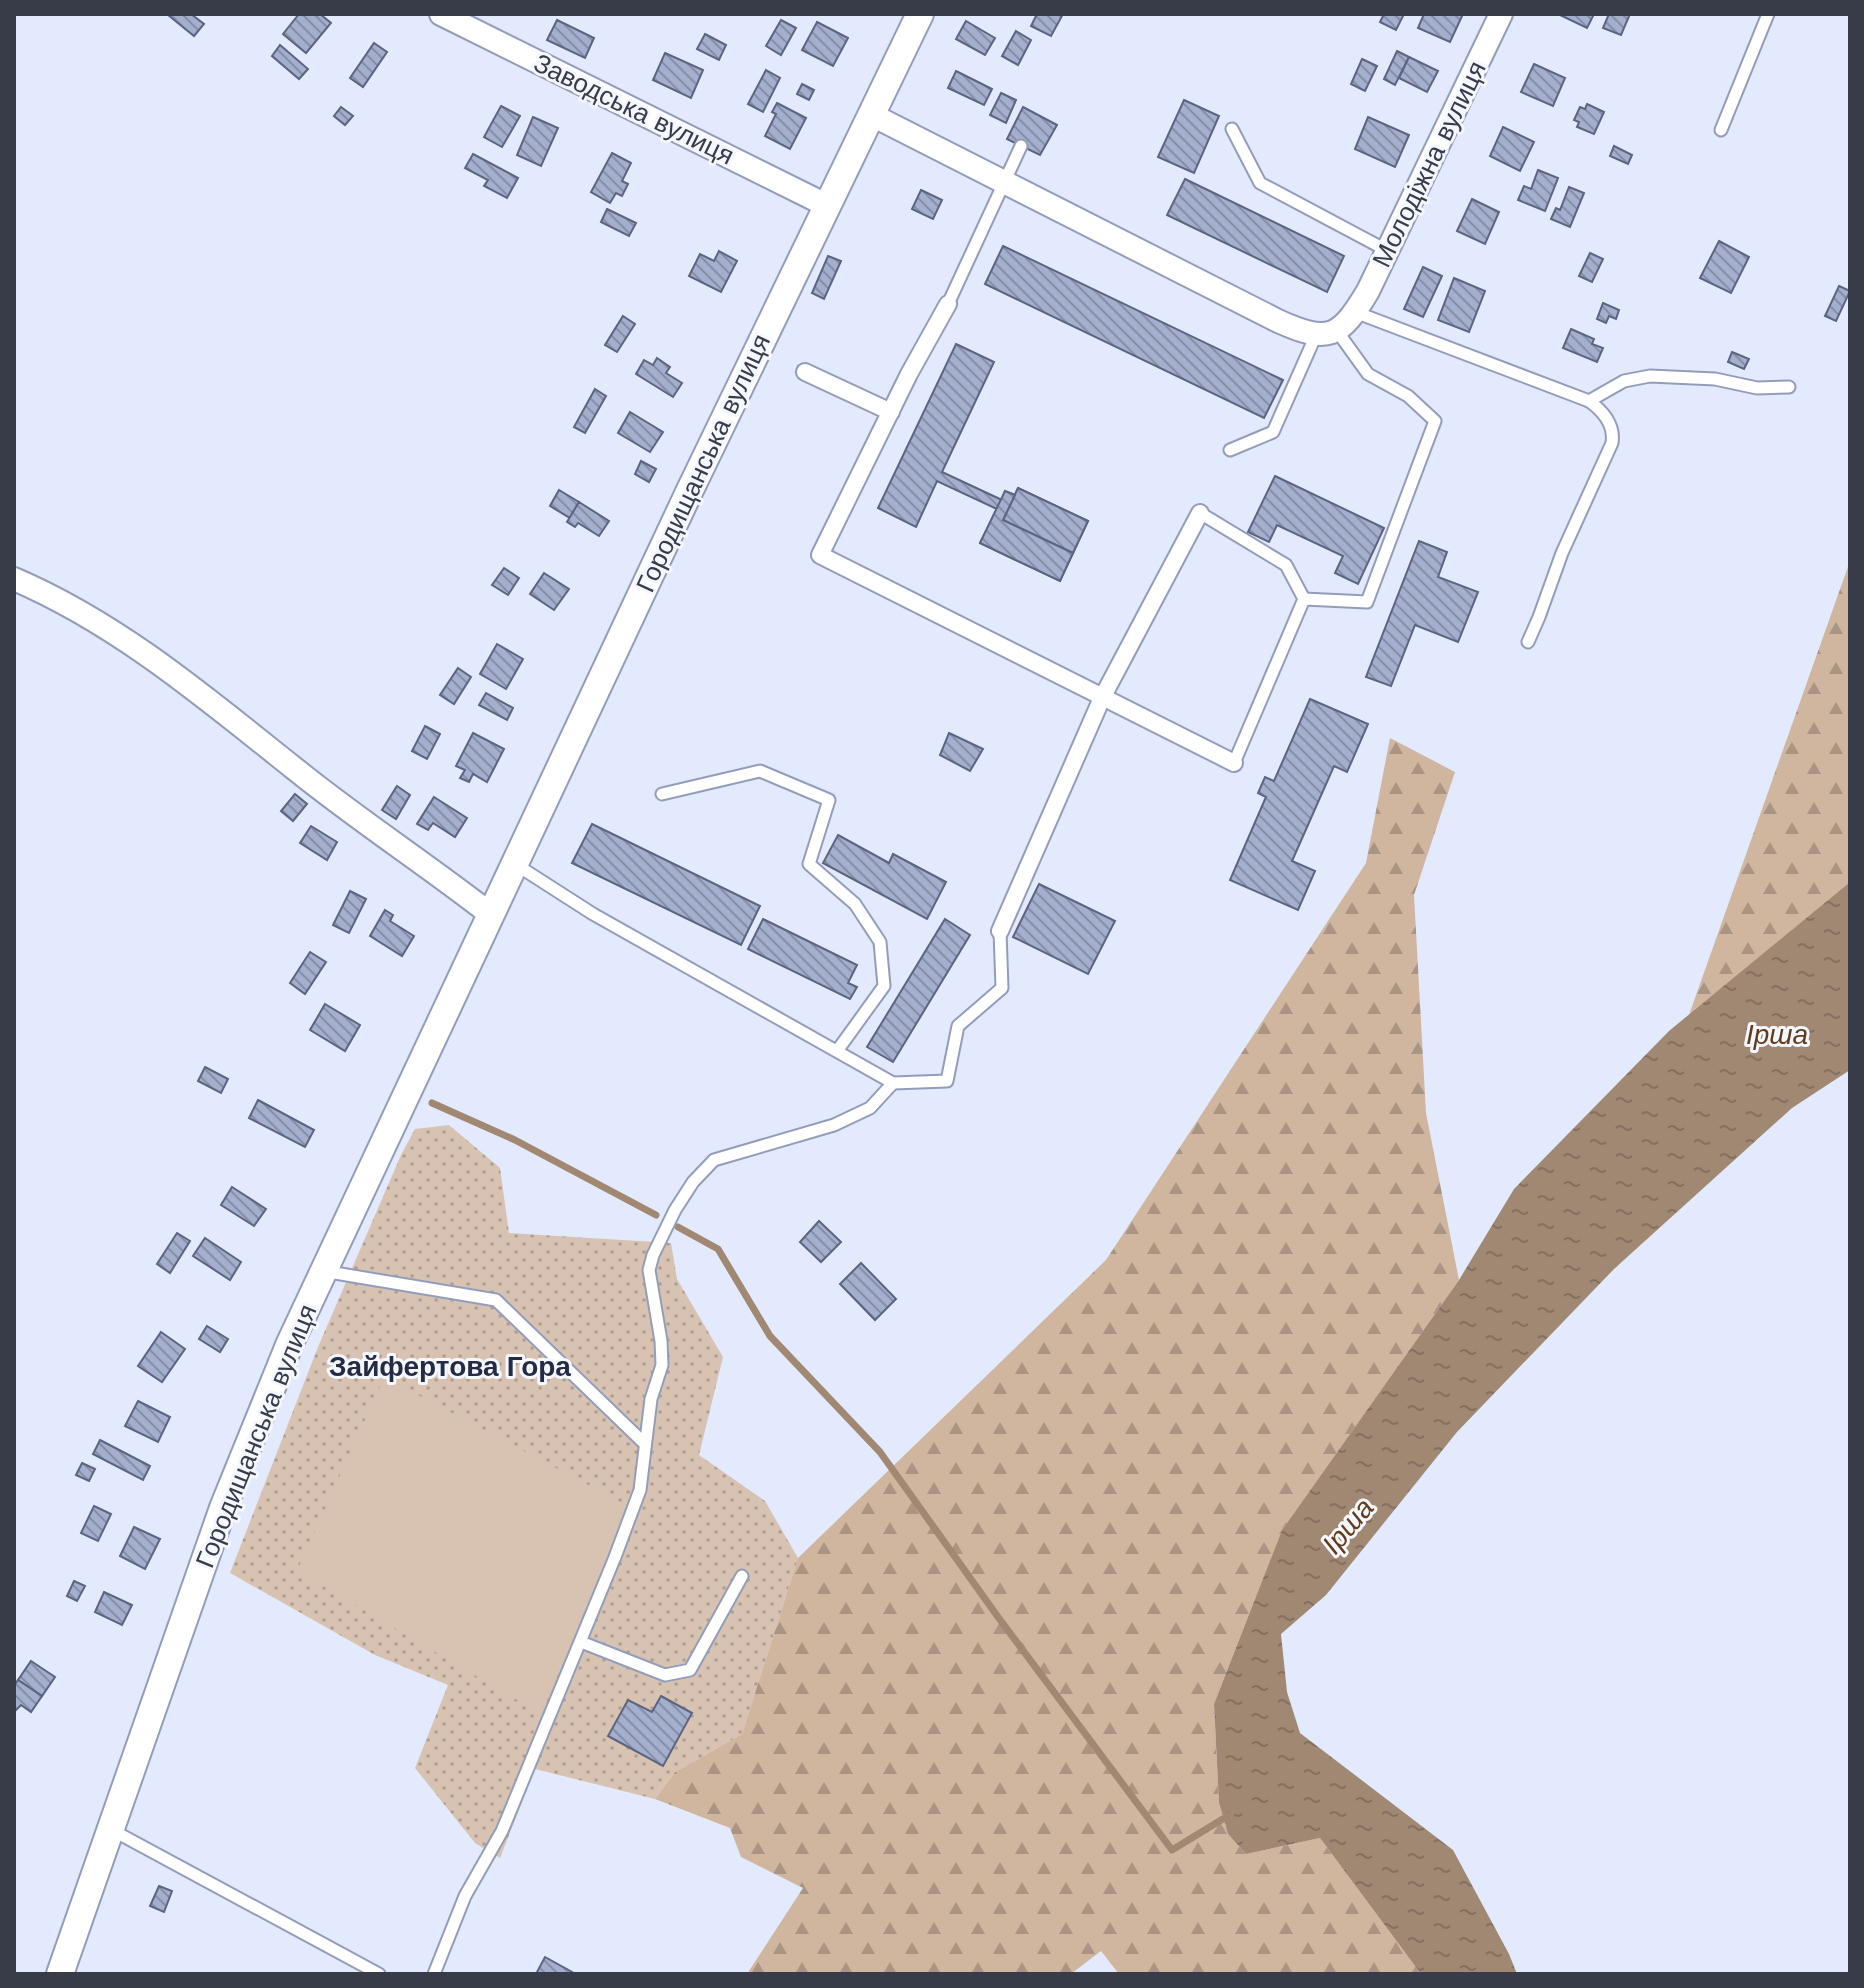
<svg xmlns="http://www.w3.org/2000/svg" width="1864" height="1988" font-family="'Work Sans',sans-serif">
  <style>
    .grass { fill: url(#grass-dots) }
    .forest { fill: url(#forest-firs) }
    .park { fill: #d8c3b2 }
    .water { fill: url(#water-ripples) }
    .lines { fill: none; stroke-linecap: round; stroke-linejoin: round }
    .stream { stroke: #a18873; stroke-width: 7 }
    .building { fill: url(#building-back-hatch); stroke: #5b6480; stroke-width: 2 }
    .service-casing { stroke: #939dbb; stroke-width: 15 }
    .pedestrian-casing { stroke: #939dbb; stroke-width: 20 }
    .minor-casing { stroke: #939dbb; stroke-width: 26 }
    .tertiary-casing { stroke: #939dbb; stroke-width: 30 }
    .service { stroke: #fff; stroke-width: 11 }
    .pedestrian { stroke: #fff; stroke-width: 16 }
    .minor { stroke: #fff; stroke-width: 22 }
    .tertiary { stroke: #fff; stroke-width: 26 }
    .labels { text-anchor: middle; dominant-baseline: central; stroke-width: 6; stroke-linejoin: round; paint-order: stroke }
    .street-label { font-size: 26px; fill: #383c49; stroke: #f5f7fe }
    .water-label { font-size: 28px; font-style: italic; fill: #623c18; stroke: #f5f7fe }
    .neighbourhood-label { font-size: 28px; font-weight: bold; fill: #242b44; stroke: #f5f7fe }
  </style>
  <defs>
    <pattern id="grass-dots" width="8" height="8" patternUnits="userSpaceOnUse" patternTransform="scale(2)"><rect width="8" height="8" fill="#d8c3b2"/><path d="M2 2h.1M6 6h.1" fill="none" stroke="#b0a093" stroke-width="1.8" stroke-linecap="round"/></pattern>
    <pattern id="forest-firs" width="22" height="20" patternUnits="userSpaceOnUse" patternTransform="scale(2)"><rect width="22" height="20" fill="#d0b59f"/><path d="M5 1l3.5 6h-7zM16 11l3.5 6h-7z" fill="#aa9484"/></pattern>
    <pattern id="water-ripples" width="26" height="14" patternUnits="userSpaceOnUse" patternTransform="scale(2)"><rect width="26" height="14" fill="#a18873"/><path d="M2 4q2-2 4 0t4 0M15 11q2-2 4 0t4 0" fill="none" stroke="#847060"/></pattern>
    <pattern id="building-back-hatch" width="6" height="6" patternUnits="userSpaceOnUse" patternTransform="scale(2)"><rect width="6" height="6" fill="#a4aecd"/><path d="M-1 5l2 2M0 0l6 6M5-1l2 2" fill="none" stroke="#878fa8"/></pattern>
  </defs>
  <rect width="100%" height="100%" fill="#e3eafd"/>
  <polygon class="grass" points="449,1125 500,1168 509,1233 671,1243 677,1279 723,1357 699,1455 765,1501 798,1558 742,1734 675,1772 655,1799 535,1769 500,1858 475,1843 415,1768 448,1685 375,1655 230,1573 318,1347 401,1155 415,1129"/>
  <g class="forest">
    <polygon points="1850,561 1850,882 1689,1015"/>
    <polygon points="1390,738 1455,772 1414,895 1426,1113 1459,1280 1282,1530 1214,1704 1219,1803 1228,1834 1246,1854 1320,1838 1421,1974 1119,1974 1101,1951 1071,1974 747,1974 803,1888 741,1857 730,1828 655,1799 675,1772 742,1734 798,1558 1106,1260 1366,863"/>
  </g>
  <polygon class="park" points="384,1377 630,1507 541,1714 297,1571"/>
  <polygon class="water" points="1850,882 1850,1070 1792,1108 1614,1269 1457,1432 1326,1595 1281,1634 1287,1692 1300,1733 1453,1850 1509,1954 1517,1974 1421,1974 1320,1838 1246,1854 1228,1834 1219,1803 1214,1704 1282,1530 1459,1280 1514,1189 1669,1031"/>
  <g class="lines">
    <g class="stream">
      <polyline points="432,1103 515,1140 656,1215"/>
      <polyline points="678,1227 718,1249 770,1336 880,1452 998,1617 1172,1850 1231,1814"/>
    </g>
  </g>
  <g class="building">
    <polygon points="191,14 204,24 194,36 168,15"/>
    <polygon points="299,14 320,14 331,23 306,53 283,34"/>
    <polygon points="1037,14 1063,14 1051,36 1031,26"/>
    <polygon points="1384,14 1404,14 1396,30 1380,22"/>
    <polygon points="1424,14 1463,14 1450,42 1418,28"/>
    <polygon points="1558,14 1594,14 1587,28"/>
    <polygon points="1609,14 1630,14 1621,35 1603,28"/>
    <polygon points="557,20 594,38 585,58 547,40"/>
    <polygon points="781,20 796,28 781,55 766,46"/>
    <polygon points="966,21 995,38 985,55 956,39"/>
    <polygon points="817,22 848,38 833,66 802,50"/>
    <polygon points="1016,31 1031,40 1018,65 1002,56"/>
    <polygon points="705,34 726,45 719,60 697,49"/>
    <polygon points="374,43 387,52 363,87 350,78"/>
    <polygon points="280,45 308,69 299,79 272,56"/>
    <polygon points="1397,51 1409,57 1395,85 1384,79"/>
    <polygon points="665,53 703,70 691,98 653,80"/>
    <polygon points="1409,57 1438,71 1427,92 1399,78"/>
    <polygon points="1362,59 1377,66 1365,91 1351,84"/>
    <polygon points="1534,64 1565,78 1553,106 1521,92"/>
    <polygon points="766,70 780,78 763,112 748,104"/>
    <polygon points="956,71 992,89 984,105 948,88"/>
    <polygon points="802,84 814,90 809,100 797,94"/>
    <polygon points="1001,93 1016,100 1006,123 990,115"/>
    <polygon points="1184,100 1219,116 1194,173 1158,157"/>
    <polygon points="777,103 806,118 790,149 765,136 776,114 772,112"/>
    <polygon points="1587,104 1604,112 1594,134 1577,127 1579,122 1574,120 1580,107 1585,109"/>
    <polygon points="501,106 520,116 502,147 484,137"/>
    <polygon points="341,107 353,116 345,125 334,116"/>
    <polygon points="1023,107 1057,125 1040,155 1007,139"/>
    <polygon points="533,117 558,128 541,166 517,155"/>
    <polygon points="1368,117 1409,135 1395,167 1355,149"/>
    <polygon points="1503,127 1534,142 1520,171 1490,156"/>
    <polygon points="1614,146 1632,155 1628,164 1610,156"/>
    <polygon points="612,153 631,163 622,181 628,184 622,196 616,193 610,203 591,192"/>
    <polygon points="473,154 518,178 507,198 484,186 488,180 465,168"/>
    <polygon points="1538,170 1558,178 1545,211 1518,200 1524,186 1531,189"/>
    <polygon points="1185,179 1344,256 1327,292 1167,215"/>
    <polygon points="1569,187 1584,193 1570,227 1551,219 1556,208 1560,210"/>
    <polygon points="921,190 942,200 933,219 912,209"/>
    <polygon points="1472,199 1499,212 1485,244 1457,231"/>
    <polygon points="607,209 636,223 629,236 601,222"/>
    <polygon points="1719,241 1749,257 1731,293 1700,278"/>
    <polygon points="1003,246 1283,380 1264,418 985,284"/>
    <polygon points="719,251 737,261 721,292 689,276 700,254 714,261"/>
    <polygon points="1590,253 1603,259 1592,282 1579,276"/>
    <polygon points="828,256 841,261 824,299 812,293"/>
    <polygon points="1423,267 1442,276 1423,317 1404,309"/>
    <polygon points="1454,278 1485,291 1469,332 1438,320"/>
    <polygon points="1839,286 1850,291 1836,321 1825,316"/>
    <polygon points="1603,303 1619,310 1616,319 1609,316 1606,323 1597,319"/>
    <polygon points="623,316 635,324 617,352 605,345"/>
    <polygon points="1571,329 1594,339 1592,344 1603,348 1597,362 1563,348"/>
    <polygon points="956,344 994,362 942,472 1002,500 1005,491 1015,495 1018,488 1088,521 1060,581 980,543 997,509 937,481 916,527 878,508"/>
    <polygon points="1732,352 1749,359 1744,369 1728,362"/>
    <polygon points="657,358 670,367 666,373 682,383 673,397 636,374 644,360 653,365"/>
    <polygon points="595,389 606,396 585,433 574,427"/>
    <polygon points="630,412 663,432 650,452 618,433"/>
    <polygon points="641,461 656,469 649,482 635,474"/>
    <polygon points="1275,476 1384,528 1358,584 1335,573 1343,556 1277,525 1269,542 1248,532"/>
    <polygon points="1018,488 1088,521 1073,553 1003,520"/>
    <polygon points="559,490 579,502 570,518 550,506"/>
    <polygon points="1005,491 1015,495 1003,520 1073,553 1060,581 980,543"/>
    <polygon points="579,502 609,521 599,536 578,523 575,527 567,522"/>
    <polygon points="1419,541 1447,552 1438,577 1478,592 1458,642 1415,625 1391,686 1366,677"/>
    <polygon points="504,568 519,578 508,595 492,585"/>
    <polygon points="544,573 569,589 554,610 530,594"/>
    <polygon points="497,644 523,659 506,689 480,674"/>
    <polygon points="458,668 471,677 454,704 440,695"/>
    <polygon points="486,693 513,708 507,720 479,705"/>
    <polygon points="1310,699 1368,724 1347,772 1334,766 1292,861 1315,871 1298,910 1230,880 1266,797 1258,793 1265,777 1274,781"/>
    <polygon points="425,726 440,734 427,759 412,751"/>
    <polygon points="473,733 504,749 487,782 473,774 469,782 460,778 465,770 456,766"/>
    <polygon points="949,733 983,749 970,771 940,755"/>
    <polygon points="397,786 410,795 396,819 382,810"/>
    <polygon points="295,794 307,804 293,821 281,811"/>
    <polygon points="434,797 467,818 455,837 433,823 428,830 417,824"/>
    <polygon points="592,824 760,906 741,945 572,863"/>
    <polygon points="311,826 337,842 327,860 300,843"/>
    <polygon points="838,835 889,863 893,854 946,882 927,919 823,863"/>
    <polygon points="1039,884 1115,921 1088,974 1013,937"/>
    <polygon points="350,891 366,899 349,933 333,925"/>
    <polygon points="385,910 393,915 390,921 414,936 402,956 370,936"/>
    <polygon points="763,919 857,965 848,983 857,987 850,999 748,949"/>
    <polygon points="945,919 970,935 893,1062 867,1047"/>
    <polygon points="310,952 326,962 305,994 290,983"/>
    <polygon points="325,1004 360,1025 345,1051 310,1030"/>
    <polygon points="205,1067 228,1079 221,1093 198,1081"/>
    <polygon points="258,1100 314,1130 305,1147 249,1118"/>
    <polygon points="232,1187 266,1209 254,1226 221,1205"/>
    <polygon points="819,1221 841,1242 821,1262 800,1242"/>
    <polygon points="177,1233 190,1241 170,1273 157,1264"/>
    <polygon points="205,1238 241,1262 230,1280 193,1256"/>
    <polygon points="861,1263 896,1299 875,1320 840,1284"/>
    <polygon points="207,1326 228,1339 220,1352 199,1339"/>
    <polygon points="161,1332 185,1349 162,1382 138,1366"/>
    <polygon points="138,1401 170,1417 158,1442 125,1426"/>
    <polygon points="100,1440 150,1466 143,1480 93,1454"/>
    <polygon points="82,1463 95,1469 89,1481 76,1475"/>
    <polygon points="94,1506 111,1514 98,1541 81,1533"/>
    <polygon points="134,1527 160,1539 145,1569 120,1556"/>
    <polygon points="74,1581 85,1586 77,1601 67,1596"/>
    <polygon points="104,1592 132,1605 122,1625 95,1612"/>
    <polygon points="31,1661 55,1677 42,1696 18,1680"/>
    <polygon points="18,1680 42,1696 31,1712 21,1705 14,1712 14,1686"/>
    <polygon points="661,1696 692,1713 663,1766 608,1736 628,1700 652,1712"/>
    <polygon points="159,1886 172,1891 164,1912 150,1906"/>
    <polygon points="545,1957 572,1972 570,1974 536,1974"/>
  </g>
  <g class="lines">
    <defs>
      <g id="service">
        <polyline points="1232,129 1260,183 1388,251"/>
        <polyline points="1721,130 1768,14"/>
        <polyline points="948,304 1021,146"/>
        <polyline points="1355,312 1589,401 1624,381 1650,376 1715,379 1757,388 1789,387"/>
        <polyline points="1230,450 1273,432 1316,335"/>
        <polyline points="1200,513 1286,565 1304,599 1234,763"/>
        <polyline points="1304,599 1367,602 1435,421 1408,396 1368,374 1337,331"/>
        <path d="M1528 642 1539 617 1562 553 1612 443C1615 424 1603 411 1589 401"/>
        <polyline points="662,794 760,771 829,800 809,864 855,904 880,942 884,986 837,1051"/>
        <polyline points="893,1083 947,1081 958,1026 1002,988 1000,931"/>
        <polyline points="323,1271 496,1300 645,1444"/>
        <polyline points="581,1642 665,1675 690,1670 742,1576"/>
        <polyline points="112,1830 379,1974"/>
        <polyline points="434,1974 465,1896 502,1831 615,1557 640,1490 651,1399 662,1365 661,1341 649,1270 653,1255 675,1210 693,1182 714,1160 834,1125 870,1108 893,1083 593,914 515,864"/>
      </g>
      <g id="pedestrian">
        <polyline points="948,304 909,374 820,555 1234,763"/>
        <polyline points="805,372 891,412"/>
        <polyline points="1000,931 1102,698 1200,513"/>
      </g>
      <g id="minor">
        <polyline points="441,14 826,205"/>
        <path d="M870 114 1278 321C1329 344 1340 338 1368 291L1501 14"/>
        <path d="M14 579C119 624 207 699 295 769 358 820 426 864 490 914"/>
      </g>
      <polyline id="tertiary" points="60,1974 223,1508 290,1343 690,490 920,14"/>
    </defs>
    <use href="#service" class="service-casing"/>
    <use href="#pedestrian" class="pedestrian-casing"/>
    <use href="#minor" class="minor-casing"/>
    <use href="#tertiary" class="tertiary-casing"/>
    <use href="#service" class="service"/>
    <use href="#pedestrian" class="pedestrian"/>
    <use href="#minor" class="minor"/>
    <use href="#tertiary" class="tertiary"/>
  </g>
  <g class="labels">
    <g class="street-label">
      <text transform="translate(634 109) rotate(26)">Заводська вулиця</text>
      <text transform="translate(1429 164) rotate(-64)">Молодіжна вулиця</text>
      <text transform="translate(703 463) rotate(-65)">Городищанська вулиця</text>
      <text transform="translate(256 1436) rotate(-68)">Городищанська вулиця</text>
    </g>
    <g class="water-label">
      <text x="1777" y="1034">Ірша</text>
      <text transform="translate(1348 1526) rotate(-50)">Ірша</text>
    </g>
    <g class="neighbourhood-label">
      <text x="450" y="1366">Зайфертова Гора</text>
    </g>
  </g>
  <rect width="1864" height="1988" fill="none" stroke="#383c49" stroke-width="32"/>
</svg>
